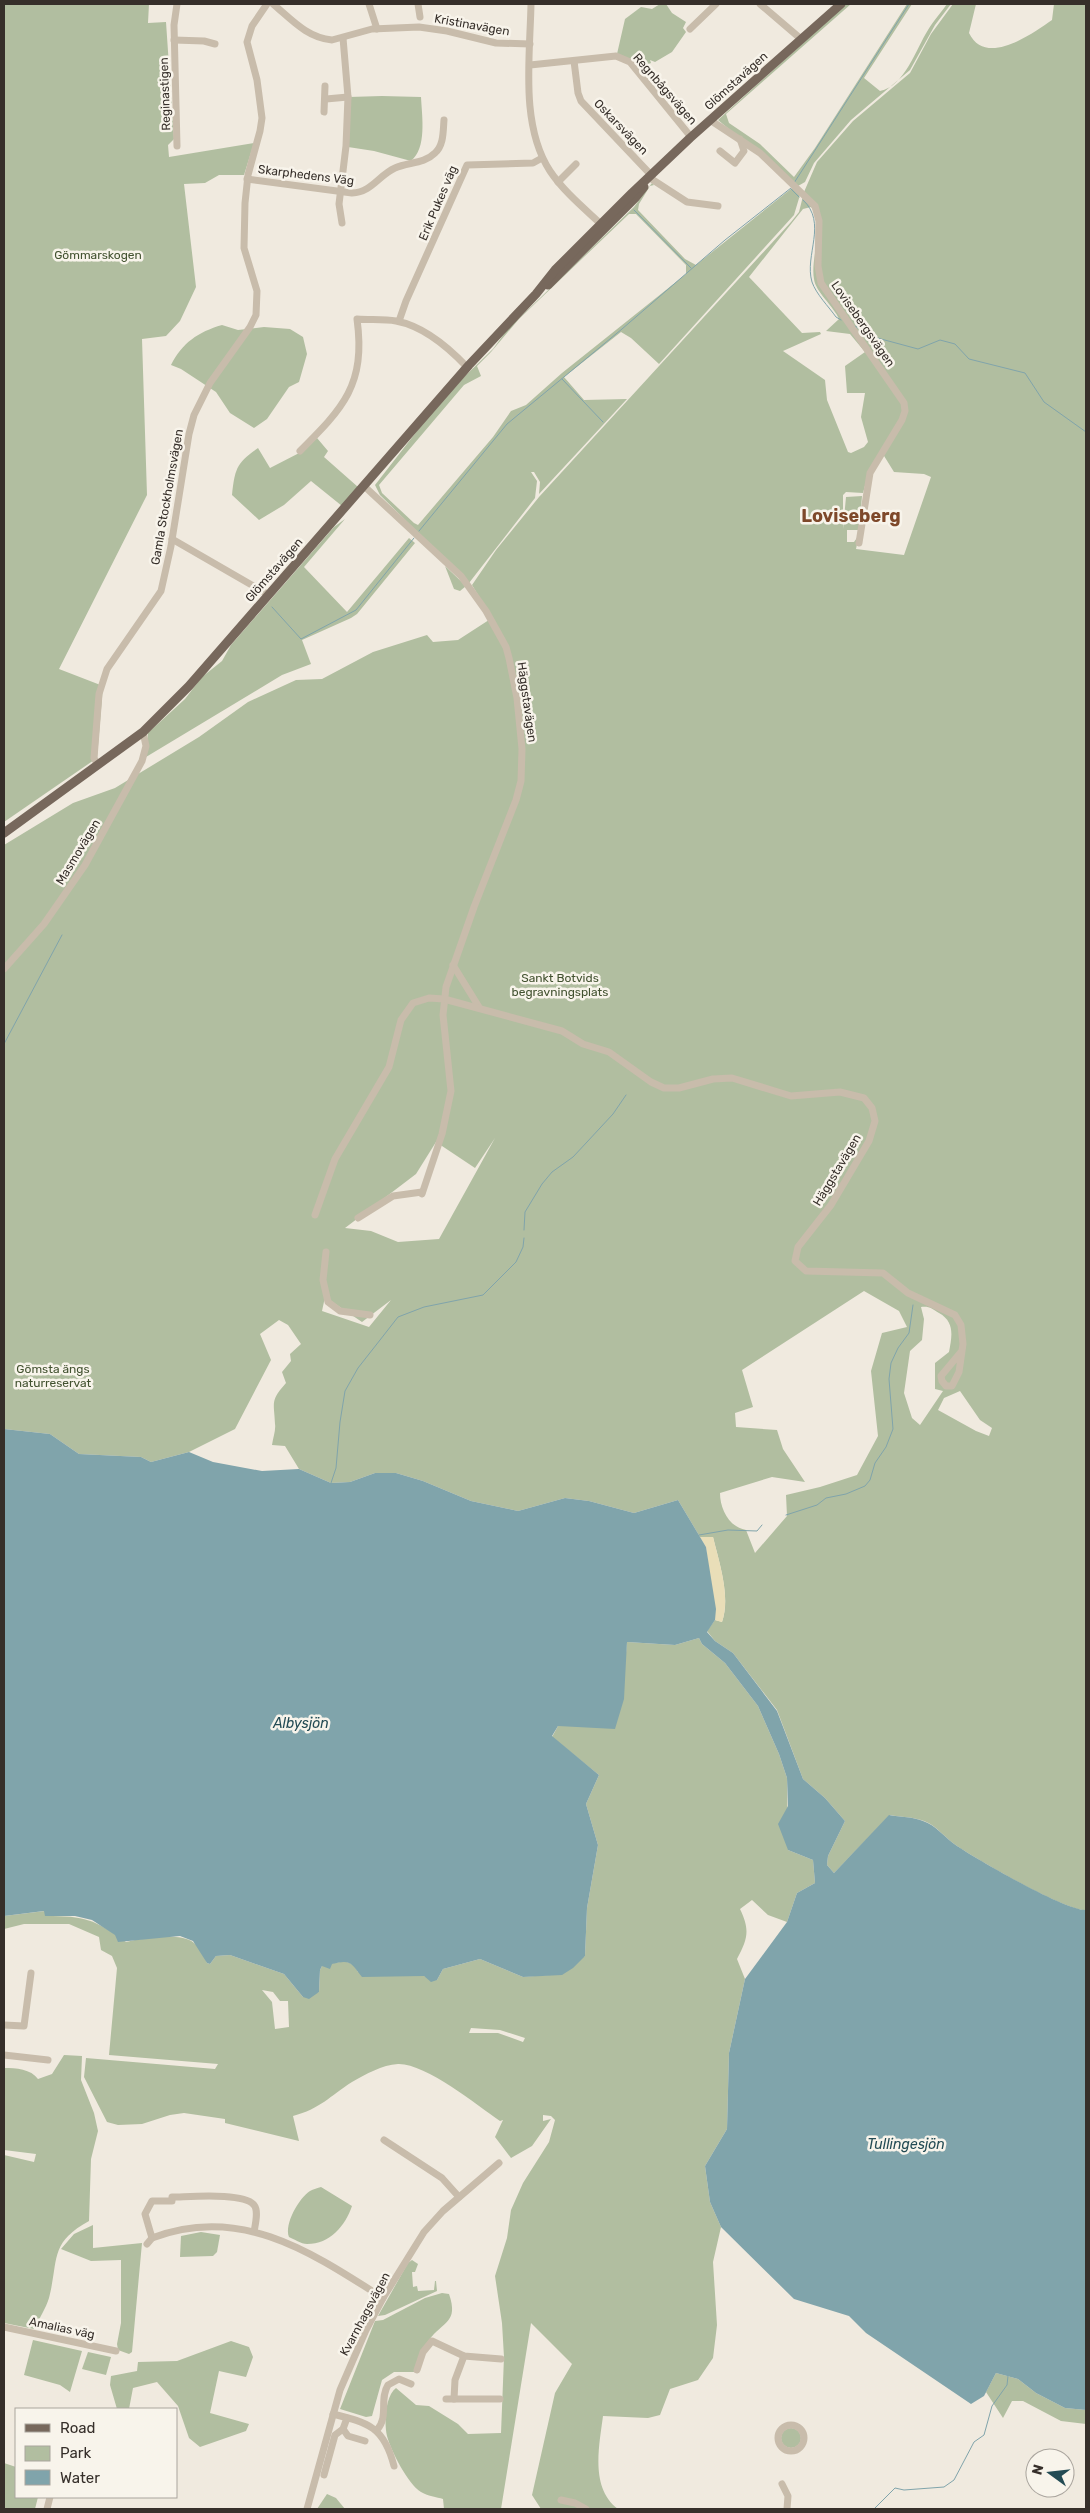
<svg xmlns="http://www.w3.org/2000/svg" width="1090" height="2513" font-family="Rubik,sans-serif">
  <style>
    .green { fill: #b1bea0; fill-rule: evenodd }
    .sand { fill: #e9deb8 }
    .water { fill: #80a4ab }
    .lines { fill: none; stroke-linecap: round; stroke-linejoin: round }
    .stream { stroke: #80a4ab; stroke-width: 1 }
    .minor { stroke: #c8bcab; stroke-width: 7 }
    .major { stroke: #77685c; stroke-width: 9 }
    .labels { text-anchor: middle; dominant-baseline: central; stroke-width: 5; stroke-linejoin: round; paint-order: stroke }
    .street-label { font-size: 12px; fill: #362f2a; stroke: #f8f4eb }
    .park-label { font-size: 12px; fill: #425230; stroke: #f8f4eb }
    .water-label { font-size: 14px; font-style: italic; fill: #234b54; stroke: #f8f4eb }
    .district-label { font-size: 18px; font-weight: bold; fill: #7e482a; stroke: #f8f4eb }
  </style>
  <rect width="100%" height="100%" fill="#f0eadf"/>
  <g class="green">
    <polygon points="4,4 149,4 148,23 166,22 174,139 168,145 169,157 254,143 244,175 219,175 205,183 184,184 196,287 180,321 166,336 142,339 147,495 59,669 103,686 97,758 4,822"/>
    <polygon points="660,4 666,4 672,13 686,22 683,28 686,32 672,52 655,62 650,60 651,63 638,68 617,54 625,19 641,7 652,9"/>
    <path d="M846 4H851L726 114 729 123 760 144 794 177 815 148 907 4H912L864 78 880 91C905 86 916 49 928 30 933 21 941 13 947 4H951L935 25 910 70 851 120 814 163 805 182 798 186 718 120Z"/>
    <path d="M953 4H976L969 33C986 68 1033 33 1052 20L1054 4H1086V1910C1065 1911 978 1860 957 1846 946 1839 936 1825 924 1821 914 1817 900 1817 890 1815L834 1873 827 1865 828 1856 845 1821 825 1798 803 1779 777 1710 733 1653 715 1641 707 1631 715 1620 722 1622C731 1597 719 1562 713 1537H700L678 1500 634 1513 589 1501 565 1498 518 1511 471 1501 423 1481 396 1473H375L350 1482 331 1483 299 1469 285 1446 272 1445C273 1438 276 1430 275 1424 274 1402 270 1401 286 1383L282 1372 291 1361 290 1354 301 1344 288 1325 279 1320 260 1334 271 1360 235 1429 189 1452 151 1462 141 1457 79 1454 50 1434 4 1429V845L73 803 115 788 199 737 248 702 296 680 322 679 373 652 427 635 433 642 458 640 492 618 472 585 496 550 539 497 791 222 799 212 803 196 816 212 817 278 827 295 869 353 872 352 823 284 820 266V214L817 206 804 192 817 162 853 121 910 73 931 34ZM811 207C826 226 810 257 814 279 815 291 834 307 839 319L826 331 850 334 865 352 845 366 847 393H865L861 417 868 442 864 447 851 453 848 452 827 400 825 380 783 351 821 334 820 332 802 333 749 277 803 209ZM881 451 894 472 924 474 931 477 904 555 856 549 859 535 854 542H847V530H859L862 496 846 497 843 529V495L846 492 863 493 869 471ZM495 1138 439 1239 398 1242 371 1231 345 1228 416 1174 436 1142 475 1168ZM864 1291 899 1311 907 1327 882 1333 871 1371 878 1436 857 1475 820 1487 786 1495 787 1516 755 1553 746 1530C729 1527 720 1509 720 1493L772 1477 805 1482 783 1449 777 1430 736 1427 735 1413 753 1407 742 1370ZM325 1297 362 1322 391 1300 369 1327 322 1311ZM921 1307C930 1306 932 1309 939 1313 955 1322 952 1336 949 1352L935 1363V1389L943 1391 920 1425 912 1418 904 1393 910 1351 922 1340 924 1319ZM960 1391 980 1420 992 1428 989 1436 976 1431 938 1410 944 1398Z"/>
    <path d="M382 96 421 97C422 117 427 148 411 161L374 151 348 147 349 97Z"/>
    <path d="M652 183 654 185 650 186 639 204 638 210 685 259 696 265 792 188 800 195 794 215 659 364 631 338 621 332 564 377 584 400 627 399 539 494 540 482 534 472H531L537 481 535 498 469 583 380 495 375 485 428 417 464 377 493 349 507 330 634 207ZM629 214H636L686 265V274L562 373 526 405 511 411 493 437 418 525 414 523 382 493 379 485 464 385 481 376 477 366 491 352 519 319Z"/>
    <path d="M222 325 238 330 264 327 290 329 303 337 307 354 299 382 289 387 267 419 254 428 230 413 216 392 181 369 171 365C182 343 198 332 222 325Z"/>
    <path d="M317 438 328 451 324 457 358 487 342 506 311 481 284 505 259 520 232 495C235 469 236 463 258 448L270 468 305 450Z"/>
    <polygon points="345,519 304,567 347,612 409,538 415,543 357,614 351,618 302,640 311,664 282,675 146,757 148,733 185,699 202,677 222,661 231,645 334,527"/>
    <polygon points="445,566 466,586 460,591 454,589"/>
    <path d="M699 1638 702 1644 725 1663 758 1706 779 1754 787 1778 788 1850 813 1860 815 1883 797 1893 787 1922 768 1915 752 1900 740 1909C750 1930 748 1938 737 1959L745 1979 729 2053 727 2129 705 2166 710 2202 721 2227 713 2262 717 2325 713 2358 698 2380 670 2389 660 2415 648 2418 603 2416C599 2447 590 2488 618 2509H541L532 2495 555 2393 572 2364 531 2323 501 2509H444L443 2499C437 2497 427 2496 421 2492 408 2484 391 2451 387 2436 384 2424 385 2396 396 2388L416 2405 429 2406 458 2424 468 2434 501 2433 504 2357 502 2323 495 2276 507 2238 511 2210 523 2183 549 2142 555 2120 551 2116 543 2115V2121L551 2119 532 2146 511 2158 495 2137 503 2120 500 2121C477 2105 425 2063 398 2064 382 2065 366 2074 352 2082 330 2096 320 2109 293 2116L299 2141 225 2123V2119L184 2113 170 2115 142 2124 118 2125 107 2122 84 2077 86 2058 215 2069 218 2064 109 2055 117 1968 112 1956 101 1950 99 1937 69 1924H24L4 1929V1916L45 1911 46 1916C85 1916 94 1919 126 1942 138 1939 149 1938 161 1937 185 1936 198 1938 207 1963L210 1964 216 1956 230 1955 284 1974 303 1997 319 1992 320 1970 322 1966C336 1963 351 1956 358 1972L424 1976 437 1980 443 1969 480 1959 523 1977 535 1976 549 1975 585 1956 587 1908 598 1845 586 1804 599 1775 552 1737 558 1726 625 1664 627 1642 675 1645ZM262 1990 273 1992 280 2001H288L289 2027 275 2029 272 2002ZM471 2028 500 2030 525 2038 523 2042 498 2033H469Z"/>
    <path d="M64 2055 82 2056 81 2080 94 2113 98 2131 91 2159 89 2221C49 2243 59 2259 49 2298 46 2308 39 2319 34 2329L4 2323V2155L34 2162 36 2154 4 2150V2068C16 2068 31 2069 38 2079L52 2074Z"/>
    <path d="M321 2187 352 2206C345 2226 330 2244 307 2244 301 2244 294 2239 289 2237 284 2224 299 2198 310 2191 313 2189 318 2188 321 2187Z"/>
    <polygon points="93,2225 93,2248 142,2243 132,2352 129,2354 118,2350 117,2344 121,2323 121,2260 91,2261 61,2249 74,2234"/>
    <polygon points="201,2232 220,2235 217,2252 213,2256 180,2257 181,2236"/>
    <polygon points="412,2260 418,2264 415,2272 412,2272 413,2287 417,2286 418,2291 434,2290 435,2281 436,2281 437,2291 385,2315 378,2316 408,2263"/>
    <path d="M442 2293 449 2294C459 2323 443 2321 429 2340 422 2349 418 2361 414 2372H394L382 2380 372 2416 366 2417 340 2409 375 2321 383 2320 425 2298Z"/>
    <polygon points="33,2340 82,2351 70,2392 60,2385 24,2375"/>
    <polygon points="231,2341 249,2347 253,2357 246,2377 219,2371 210,2413 249,2424 246,2431 200,2447 189,2438 178,2406 157,2382 133,2388 129,2409 117,2409 110,2385 111,2376 137,2371 138,2362 177,2361"/>
    <polygon points="88,2352 111,2357 106,2375 82,2369"/>
    <polygon points="996,2373 1018,2379 1036,2393 1065,2408 1086,2410 1086,2424 1061,2421 1023,2401 1012,2401 1003,2418 986,2392"/>
    <circle cx="791" cy="2438" r="10"/>
    <polygon points="4,2463 16,2467 16,2497 38,2497 35,2509 4,2509"/>
    <polygon points="327,2494 336,2498 345,2509 317,2509"/>
  </g>
  <path class="sand" d="M700 1537H713C719 1562 731 1597 722 1622L715 1620 706 1547Z"/>
  <path class="water" d="M4 1429 50 1434 79 1454 141 1457 151 1462 189 1452 213 1462 262 1471 299 1469 331 1483 350 1482 375 1473H396L423 1481 471 1501 518 1511 565 1498 589 1501 634 1513 678 1500 706 1547 716 1609 715 1620 707 1632 715 1641 733 1653 777 1711 803 1779 825 1798 845 1821 828 1856 827 1865 834 1873 889 1815C900 1817 914 1817 923 1821 936 1825 946 1839 957 1846 978 1860 1066 1911 1086 1910V2410L1065 2408 1036 2393 1018 2379 996 2373 984 2396 971 2404 866 2333 849 2316 794 2299 721 2227 710 2202 705 2166 727 2129 729 2053 745 1979 787 1922 797 1893 815 1883 813 1860 788 1850 778 1824 788 1806 787 1778 779 1754 758 1706 725 1663 702 1644 699 1638 675 1645 627 1642 624 1699 615 1729 558 1726 552 1736 599 1775 586 1804 598 1845 587 1908 585 1956 573 1968 562 1975 523 1977 480 1959 443 1969 437 1980 431 1982 424 1976 362 1977C351 1963 351 1959 332 1964L330 1969 322 1966 320 1970 319 1992 309 1999 303 1997 284 1974 230 1955 216 1956 210 1964 207 1963 193 1941 180 1936 118 1942 115 1935 92 1920 75 1916H45L44 1911 4 1916Z"/>
  <g class="lines">
    <g class="stream">
      <polyline points="794,183 909,4"/>
      <polyline points="791,189 799,197"/>
      <path d="M803 200C828 223 804 255 812 282 816 294 829 307 836 317L841 320"/>
      <polyline points="634,210 691,268"/>
      <polyline points="855,326 870,336 918,349 940,340 955,344 969,359 1025,373 1044,402 1086,432"/>
      <polyline points="562,379 603,422"/>
      <polyline points="419,531 507,424 622,329 725,240 791,188"/>
      <polyline points="272,607 301,639 356,610 414,538"/>
      <polyline points="4,1044 62,935"/>
      <polyline points="524,1230 525,1212 542,1184 552,1172 573,1157 587,1142 613,1114 626,1095"/>
      <polyline points="331,1483 336,1468 340,1422 345,1391 358,1368 380,1340 398,1317 424,1307 483,1295 516,1262 523,1247 524,1238"/>
      <polyline points="786,1515 817,1505 826,1498 846,1494 865,1486 870,1480 875,1463 886,1447 893,1429 889,1379 891,1363 898,1348 909,1333 913,1305"/>
      <polyline points="699,1535 728,1530 757,1531 762,1525"/>
      <polyline points="874,2509 895,2488 904,2490 944,2487 954,2480 974,2442 984,2435 992,2406 1007,2385 1008,2376"/>
    </g>
    <g class="minor">
      <polyline points="177,4 174,25 177,146"/>
      <path d="M273 4C291 19 307 38 332 40L372 29 419 27 447 31 496 43 530 44"/>
      <polyline points="369,4 377,29"/>
      <polyline points="418,4 420,17"/>
      <path d="M531 4C530 57 520 125 550 171 564 192 585 209 603 226"/>
      <polyline points="760,4 801,39"/>
      <polyline points="690,29 716,4"/>
      <polyline points="174,40 204,41 215,44"/>
      <polyline points="574,61 578,93 581,101 652,176"/>
      <polyline points="530,65 616,56 630,62 691,137"/>
      <polyline points="326,99 348,97"/>
      <polyline points="324,112 325,86"/>
      <polyline points="710,120 760,153 815,206 819,221 818,266 821,283 904,403 905,411 902,420 870,473 859,543"/>
      <polyline points="720,151 735,163 744,151 740,139"/>
      <polyline points="650,178 687,202 718,206"/>
      <path d="M247 179 352 193C372 192 379 175 395 168 408 162 424 164 435 153 444 145 443 131 444 120"/>
      <polyline points="558,182 576,164"/>
      <polyline points="342,223 339,204 346,146 348,97 343,38"/>
      <polyline points="399,321 406,301 467,165 533,163 542,158"/>
      <path d="M300 451C343 408 366 385 357 319 370 320 384 319 396 321 423 326 449 348 467 367"/>
      <polyline points="364,486 461,576 486,611 506,647 509,658 517,698 522,749 521,781 516,800 474,907 446,987 443,1015 451,1091 442,1134 422,1194"/>
      <polyline points="172,539 269,595"/>
      <polyline points="98,765 94,758 99,694 107,669 161,591 171,546 189,434 194,415 210,383 250,327 256,315 257,291 244,248 245,203 248,175 260,131 262,118 257,80 247,42 252,26 267,4"/>
      <polyline points="453,965 479,1007"/>
      <polyline points="4,969 44,924 85,865 142,761 146,746 143,732"/>
      <polyline points="315,1215 335,1159 389,1067 401,1020 413,1003 429,998 444,999 562,1031 583,1044 609,1052 651,1082 664,1088 679,1088 713,1079 732,1078 791,1096 840,1092 864,1098 872,1108 875,1121 869,1141 831,1205 798,1247 795,1261 806,1271 883,1273 908,1293 955,1315 961,1325 963,1344 959,1372 952,1386 946,1386 942,1381 941,1376 961,1352"/>
      <polyline points="358,1218 393,1196 422,1192"/>
      <polyline points="326,1252 323,1280 328,1302 340,1311 370,1315"/>
      <polyline points="4,2025 24,2026 31,1973"/>
      <polyline points="4,2055 48,2060"/>
      <polyline points="384,2140 442,2178 459,2197"/>
      <path d="M254 2232C255 2225 259 2211 254 2205 244 2192 188 2197 172 2197V2201H152L145 2214 152 2238C240 2204 311 2252 383 2298"/>
      <polyline points="147,2244 152,2238"/>
      <polyline points="4,2327 116,2351"/>
      <polyline points="464,2356 455,2380 454,2399 500,2399"/>
      <polyline points="417,2370 423,2352 432,2341 464,2356 501,2359"/>
      <polyline points="446,2399 454,2399"/>
      <path d="M333 2414C369 2423 384 2427 394 2466"/>
      <circle cx="791" cy="2438" r="13"/>
      <polyline points="343,2429 348,2436 365,2441"/>
      <path d="M377 2430C389 2417 379 2399 388 2385L399 2379 411 2384"/>
      <polyline points="324,2475 335,2435 343,2429 347,2418"/>
      <polyline points="782,2484 788,2496 787,2509"/>
      <polyline points="561,2500 575,2503 586,2509"/>
      <polyline points="47,2509 50,2497"/>
      <polyline points="307,2509 340,2390 366,2330 383,2298 424,2232 443,2211 499,2163"/>
    </g>
    <g class="major">
      <polyline points="548,285 636,197 644,187"/>
      <polyline points="4,833 143,732 189,686 469,365 536,294 555,270 632,193 690,138 841,4"/>
    </g>
  </g>
  <g class="labels">
    <g class="street-label">
      <text transform="translate(472 25) rotate(10)">Kristinavägen</text>
      <text transform="translate(736 81) rotate(-42)">Glömstavägen</text>
      <text transform="translate(665 89) rotate(49)">Regnbågsvägen</text>
      <text transform="translate(165 94) rotate(-92)">Reginastigen</text>
      <text transform="translate(621 127) rotate(46)">Oskarsvägen</text>
      <text transform="translate(306 175) rotate(7)">Skarphedens Väg</text>
      <text transform="translate(438 203) rotate(-67)">Erik Pukes väg</text>
      <text transform="translate(863 324) rotate(55)">Lovisebergsvägen</text>
      <text transform="translate(167 497) rotate(-80)">Gamla Stockholmsvägen</text>
      <text transform="translate(274 570) rotate(-49)">Glömstavägen</text>
      <text transform="translate(527 702) rotate(82)">Häggstavägen</text>
      <text transform="translate(78 852) rotate(-59)">Masmovägen</text>
      <text transform="translate(837 1170) rotate(-59)">Häggstavägen</text>
      <text transform="translate(365 2314) rotate(-62)">Kvarnhagsvägen</text>
      <text transform="translate(62 2328) rotate(12)">Amalias väg</text>
    </g>
    <g class="park-label">
      <text x="98" y="255">Gömmarskogen</text>
      <text x="560" y="978">Sankt Botvids<tspan x="560" dy="14">begravningsplats</tspan></text>
      <text x="53" y="1369">Gömsta ängs<tspan x="53" dy="14">naturreservat</tspan></text>
    </g>
    <g class="water-label">
      <text x="301" y="1723">Albysjön</text>
      <text x="906" y="2144">Tullingesjön</text>
    </g>
    <g class="district-label">
      <text x="851" y="516">Loviseberg</text>
    </g>
  </g>
  <rect width="1090" height="2513" fill="none" stroke="#362f2a" stroke-width="10"/>
  <rect x="15" y="2408" width="162" height="90" fill="#f8f4eb" stroke="#aaa59e"/>
  <rect x="25" y="2424" width="25" height="8" fill="#77685c" stroke="#aaa59e"/>
  <text x="60" y="2433" font-size="15" fill="#362f2a">Road</text>
  <rect x="25" y="2446" width="25" height="15" fill="#b1bea0" stroke="#aaa59e"/>
  <text x="60" y="2458" font-size="15" fill="#362f2a">Park</text>
  <rect x="25" y="2470" width="25" height="15" fill="#80a4ab" stroke="#aaa59e"/>
  <text x="60" y="2483" font-size="15" fill="#362f2a">Water</text>
  <g transform="translate(1050 2473) rotate(285)"><circle r="24" fill="#f8f4eb" stroke="#aaa59e"/>
  <path d="M0-4L9 19L0 12L-9 19Z" fill="#234b54"/>
  <text y="-8" font-size="14" font-weight="bold" text-anchor="middle" fill="#362f2a">N</text>
  </g>
</svg>
